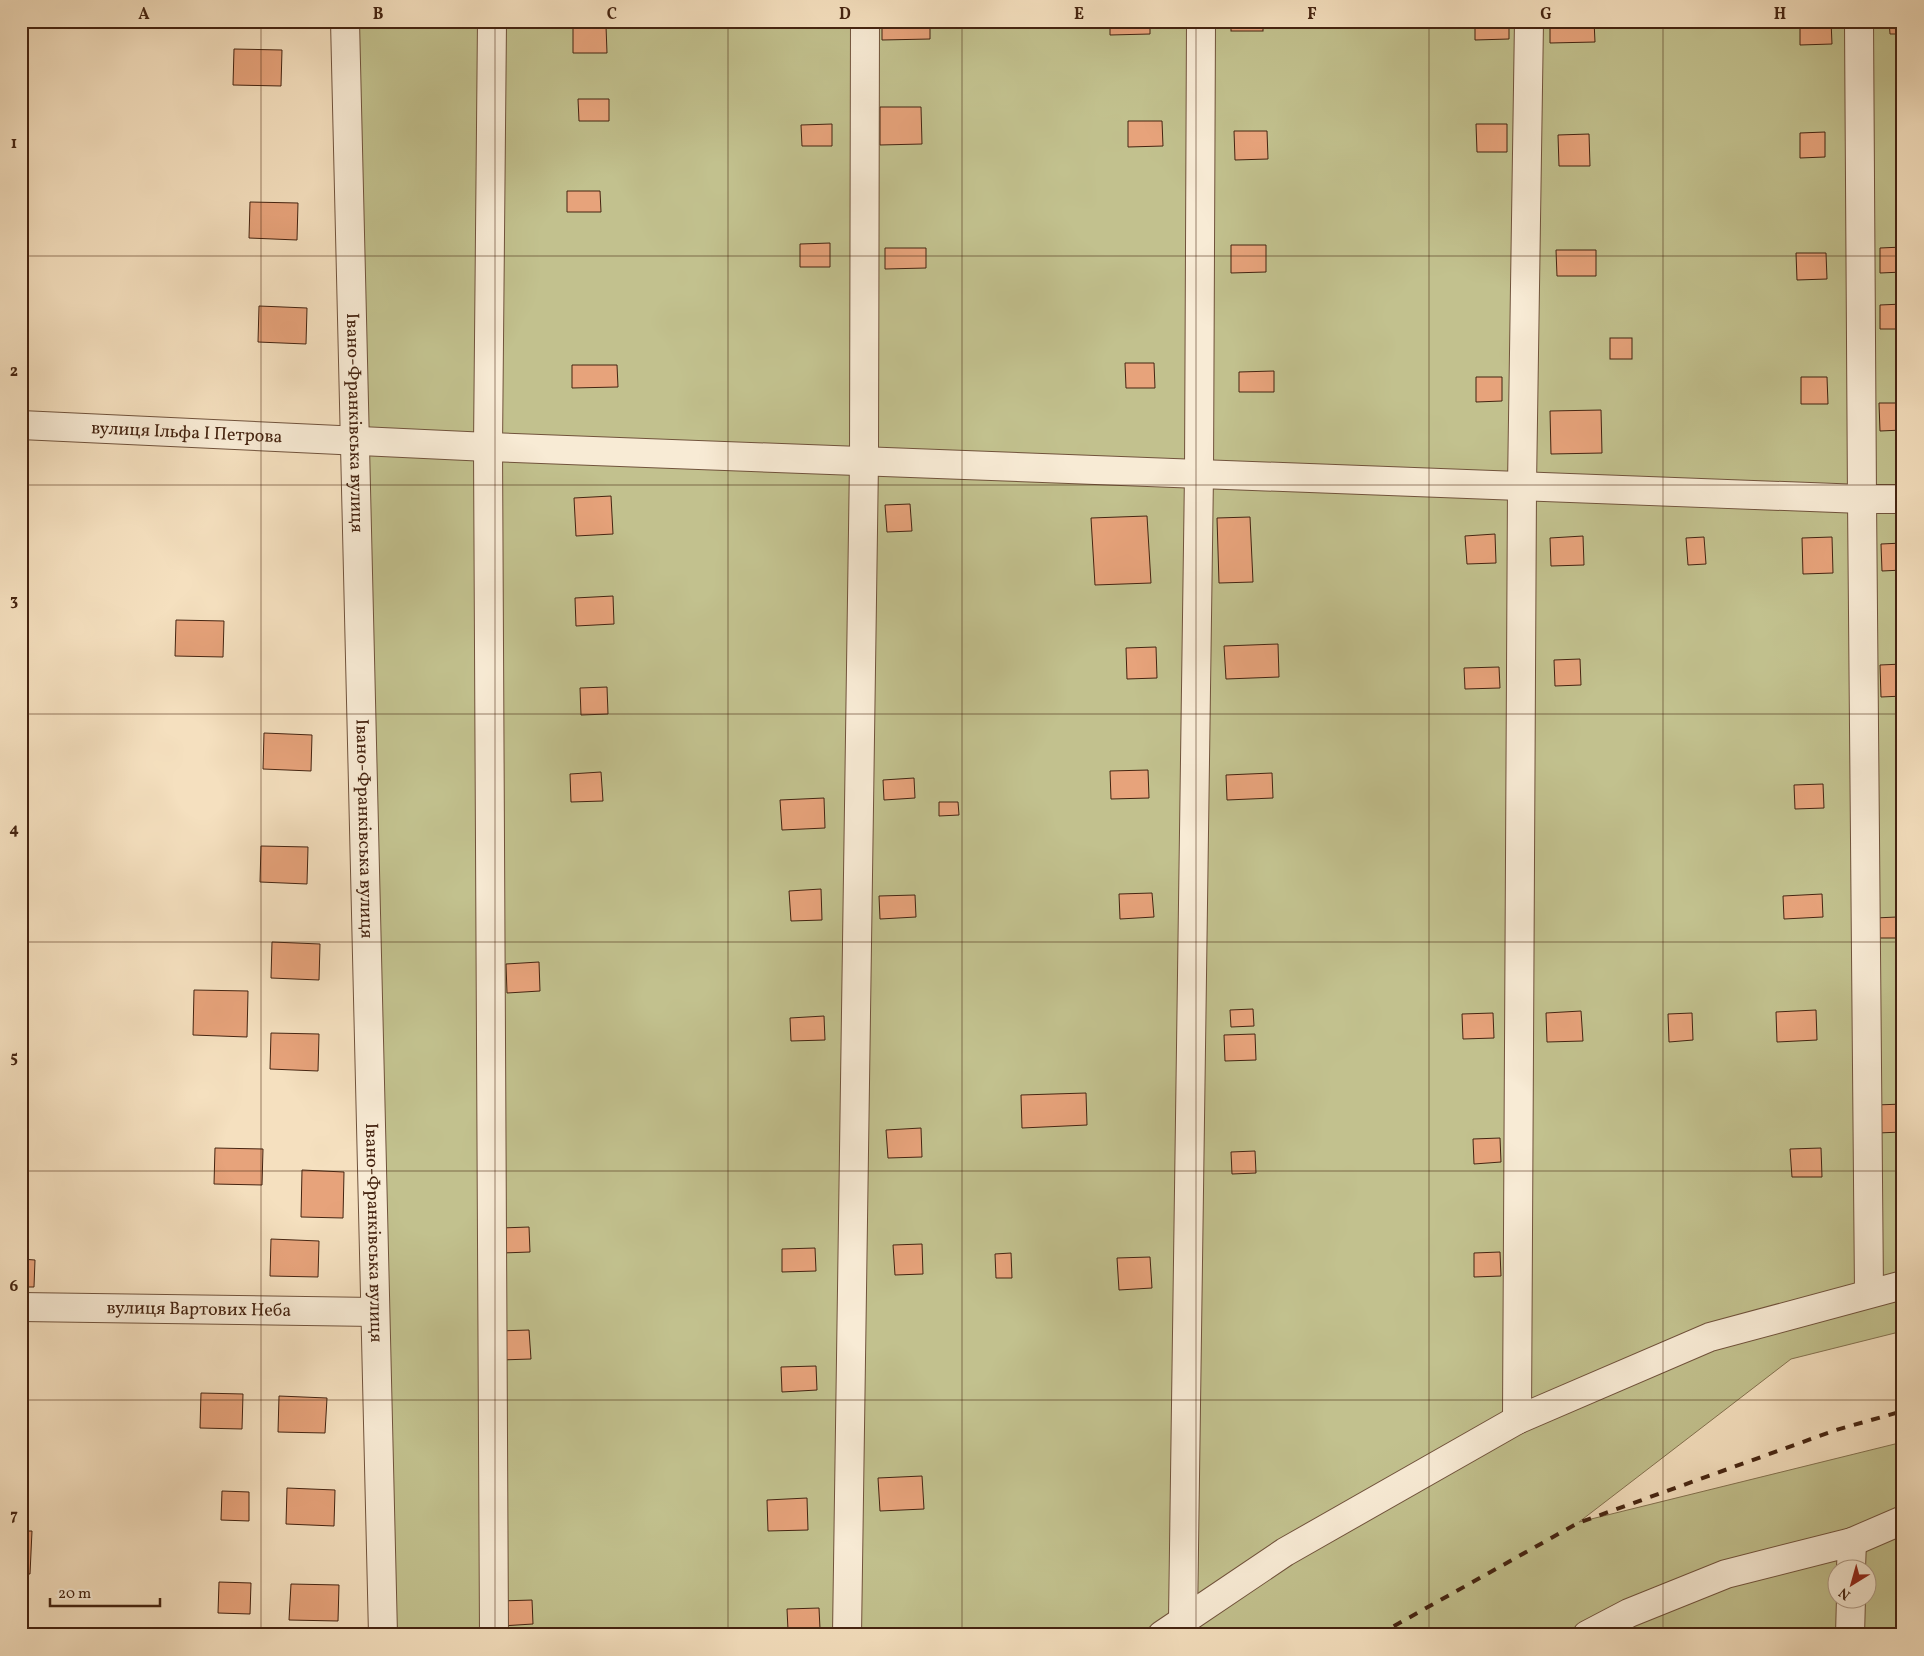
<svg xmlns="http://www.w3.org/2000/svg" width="1924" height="1656" font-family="Vollkorn,serif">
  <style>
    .green { fill: #c2c18e; stroke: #847250; fill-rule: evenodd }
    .building { fill: #e7a37b; stroke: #452411 }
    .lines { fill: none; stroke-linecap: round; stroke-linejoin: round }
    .minor-casing { stroke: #71533c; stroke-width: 30 }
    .minor { stroke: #f8ebd5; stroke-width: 28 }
    .rail { stroke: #452411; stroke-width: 4; stroke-dasharray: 9 9; stroke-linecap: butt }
    .grid { fill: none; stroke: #452411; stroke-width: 1; stroke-opacity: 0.55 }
    .labels { text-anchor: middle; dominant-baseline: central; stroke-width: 4; stroke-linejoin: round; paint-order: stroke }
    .street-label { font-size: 18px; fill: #452411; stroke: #f8ebd5 }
    .neatline { fill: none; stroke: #452411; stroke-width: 2 }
    .grid-label { font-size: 16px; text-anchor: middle; font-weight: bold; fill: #452411 }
  </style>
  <rect width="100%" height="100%" fill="#f5e0bf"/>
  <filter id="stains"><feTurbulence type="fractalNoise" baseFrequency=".004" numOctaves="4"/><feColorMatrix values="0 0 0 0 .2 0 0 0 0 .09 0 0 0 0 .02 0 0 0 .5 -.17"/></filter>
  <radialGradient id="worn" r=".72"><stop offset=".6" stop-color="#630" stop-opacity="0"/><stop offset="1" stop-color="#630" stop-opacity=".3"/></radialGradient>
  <path class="green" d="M345 21H1903V1331L1791 1359 1579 1522 1903 1442V1635H383ZM1836 1568H1866V1598H1836Z"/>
  <g class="building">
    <rect x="806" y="21" width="29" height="2"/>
    <polygon points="882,21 930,21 930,39 882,40"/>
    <polygon points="1110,21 1150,21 1150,34 1110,35"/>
    <rect x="1231" y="21" width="32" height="10"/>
    <polygon points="1475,21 1509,21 1509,39 1475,40"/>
    <polygon points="1550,21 1594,21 1595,42 1550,43"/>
    <polygon points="1800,21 1831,21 1832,44 1800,45"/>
    <polygon points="1889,21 1903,21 1903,34 1890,34"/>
    <polygon points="606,26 607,53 573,53 573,27"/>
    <polygon points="234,49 282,50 281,86 233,85"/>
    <polygon points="578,99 609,99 609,121 579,121"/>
    <polygon points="880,107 921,107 922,144 880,145"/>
    <polygon points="1128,121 1162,121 1163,146 1128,147"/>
    <polygon points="832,124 832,146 802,146 801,125"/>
    <polygon points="1476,124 1507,124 1507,152 1477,152"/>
    <polygon points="1234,131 1267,131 1268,159 1235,160"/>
    <polygon points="1825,132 1825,157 1800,158 1800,133"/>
    <polygon points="1589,134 1590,166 1559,166 1558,135"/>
    <polygon points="567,191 600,191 601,212 567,212"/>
    <polygon points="250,202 298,203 297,240 249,238"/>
    <polygon points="830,243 830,267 800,267 800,244"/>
    <polygon points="1231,245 1266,245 1266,272 1231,273"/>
    <polygon points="1903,247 1903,272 1880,273 1880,248"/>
    <polygon points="885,248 926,248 926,268 885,269"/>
    <polygon points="1556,250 1596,250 1596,276 1557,276"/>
    <polygon points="1796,253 1826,253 1827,279 1797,280"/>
    <polygon points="1903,304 1903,329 1880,329 1880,305"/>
    <polygon points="259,306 307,308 306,344 258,342"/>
    <rect x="1610" y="338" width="22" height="21"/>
    <polygon points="1125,363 1154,363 1155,388 1126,388"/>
    <polygon points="572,365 617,365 618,387 572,388"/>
    <polygon points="1274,371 1274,392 1239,392 1239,372"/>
    <polygon points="1476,377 1502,377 1502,401 1476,402"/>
    <polygon points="1801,377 1827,377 1828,404 1801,404"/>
    <polygon points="1879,403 1903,403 1903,430 1880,431"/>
    <polygon points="1601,410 1602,453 1551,454 1550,411"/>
    <polygon points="611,496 613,534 576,536 574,498"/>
    <polygon points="910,504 912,531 887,532 885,505"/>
    <polygon points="1147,516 1151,583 1095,585 1091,518"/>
    <polygon points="1250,517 1253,582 1219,583 1217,518"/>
    <polygon points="1495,534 1496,563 1467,564 1465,536"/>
    <polygon points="1583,536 1584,565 1551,566 1550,538"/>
    <polygon points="1704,537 1706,564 1688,565 1686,538"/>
    <polygon points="1832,537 1833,573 1803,574 1802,538"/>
    <polygon points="1903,543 1903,570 1882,571 1881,544"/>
    <polygon points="613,596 614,624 576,626 575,598"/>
    <polygon points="176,620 224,621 223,657 175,656"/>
    <polygon points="1278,644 1279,677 1226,679 1224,646"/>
    <polygon points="1156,647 1157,678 1127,679 1126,648"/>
    <polygon points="1580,659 1581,685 1555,686 1554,660"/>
    <polygon points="1903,664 1903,696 1881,697 1880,665"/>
    <polygon points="1499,667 1500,688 1465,689 1464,668"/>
    <polygon points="607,687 608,714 581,715 580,688"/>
    <polygon points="264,733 312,735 311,771 263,769"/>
    <polygon points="1148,770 1149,798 1111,799 1110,771"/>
    <polygon points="601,772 603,801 571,802 570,774"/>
    <polygon points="1272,773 1273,798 1227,800 1226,775"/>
    <polygon points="914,778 915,798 884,800 883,780"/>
    <polygon points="1823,784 1824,808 1795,809 1794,785"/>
    <polygon points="824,798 825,828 782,830 780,800"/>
    <polygon points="939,802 958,802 959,815 939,816"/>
    <polygon points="261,846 308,847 307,884 260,882"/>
    <polygon points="821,889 822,920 791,921 789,891"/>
    <polygon points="1152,893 1154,917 1120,919 1119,894"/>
    <polygon points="1822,894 1823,917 1784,919 1783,896"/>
    <polygon points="915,895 916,917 880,919 879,896"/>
    <polygon points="1897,917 1898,938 1877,938 1875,918"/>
    <polygon points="272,942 320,944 319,980 271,978"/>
    <polygon points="539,962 540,991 507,993 506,964"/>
    <polygon points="194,990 248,991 247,1037 193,1035"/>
    <polygon points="1253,1009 1254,1026 1231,1027 1230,1010"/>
    <polygon points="1816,1010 1817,1040 1777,1042 1776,1012"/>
    <polygon points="1581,1011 1583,1041 1547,1042 1546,1013"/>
    <polygon points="1493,1013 1494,1038 1463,1039 1462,1014"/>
    <polygon points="1692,1013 1693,1040 1669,1042 1668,1014"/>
    <polygon points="824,1016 825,1040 791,1041 790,1018"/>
    <polygon points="271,1033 319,1034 318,1071 270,1069"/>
    <polygon points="1255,1034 1256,1060 1225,1061 1224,1035"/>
    <polygon points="1086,1093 1087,1125 1022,1128 1021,1095"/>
    <polygon points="1903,1104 1903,1132 1877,1133 1876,1105"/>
    <polygon points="921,1128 922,1157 888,1158 886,1130"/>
    <polygon points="1500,1138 1501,1162 1474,1164 1473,1139"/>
    <polygon points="215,1148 263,1149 262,1185 214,1184"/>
    <polygon points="1821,1148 1822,1177 1792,1177 1790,1149"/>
    <polygon points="1255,1151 1256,1173 1232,1174 1231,1152"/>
    <polygon points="302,1170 344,1172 343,1218 301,1217"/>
    <polygon points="529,1227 530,1252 502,1253 501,1228"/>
    <polygon points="271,1239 319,1241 318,1277 270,1276"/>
    <polygon points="922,1244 923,1274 895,1275 893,1245"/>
    <polygon points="815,1248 816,1271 782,1272 782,1249"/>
    <polygon points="1500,1252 1501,1276 1474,1277 1474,1253"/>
    <polygon points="1011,1253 1012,1278 996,1278 995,1254"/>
    <polygon points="1150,1257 1152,1288 1119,1290 1117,1258"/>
    <polygon points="21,1259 35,1260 34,1287 21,1287"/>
    <polygon points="529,1330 531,1359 500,1360 498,1331"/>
    <polygon points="816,1366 817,1390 782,1392 781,1367"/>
    <polygon points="201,1393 243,1394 242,1429 200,1428"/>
    <polygon points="279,1396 327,1398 325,1433 278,1432"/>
    <polygon points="922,1476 924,1509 880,1511 878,1478"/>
    <polygon points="287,1488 335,1490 334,1526 286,1524"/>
    <polygon points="222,1491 249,1492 249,1521 221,1520"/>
    <polygon points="807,1498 808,1530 768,1531 767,1500"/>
    <polygon points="21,1531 32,1531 30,1574 21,1574"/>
    <polygon points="219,1582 251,1583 250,1614 218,1613"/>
    <polygon points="291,1584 339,1585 338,1621 289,1620"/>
    <polygon points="532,1600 533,1624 501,1626 500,1601"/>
    <polygon points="819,1608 820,1629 788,1630 787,1609"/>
  </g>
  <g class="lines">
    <defs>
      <g id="minor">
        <path id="s1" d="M345 21 383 1635"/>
        <polyline points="492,21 488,447 494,1635"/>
        <polyline points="1859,21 1862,499 1869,1293"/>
        <path id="s2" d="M21 425 488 447 1862 499H1903"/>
        <path id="s3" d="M21 1307 375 1312"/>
        <polyline points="1517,1420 1522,486 1529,21"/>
        <polyline points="1851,1568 1852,1542"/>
        <polyline points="1183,1620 1199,474 1201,21"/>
        <polyline points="847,1635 864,461 865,21"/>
        <polyline points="1162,1635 1285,1552 1517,1420 1710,1337 1903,1285"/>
        <polyline points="1587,1635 1629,1613 1726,1574 1852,1542 1903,1520"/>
        <polyline points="1850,1635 1851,1598"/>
      </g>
    </defs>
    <use href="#minor" class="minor-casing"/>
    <use href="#minor" class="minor"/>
    <polyline class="rail" points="1378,1635 1578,1523 1836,1430 1903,1411"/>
  </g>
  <path class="grid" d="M261 21V1635M495 21V1635M728 21V1635M962 21V1635M1196 21V1635M1429 21V1635M1663 21V1635M21 256H1903M21 485H1903M21 714H1903M21 942H1903M21 1171H1903M21 1400H1903"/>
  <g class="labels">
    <g class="street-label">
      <text stroke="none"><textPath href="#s1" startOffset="402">Івано-Франківська вулиця</textPath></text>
      <text stroke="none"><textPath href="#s2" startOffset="166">вулиця Ільфа І Петрова</textPath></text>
      <text stroke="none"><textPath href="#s1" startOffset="808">Івано-Франківська вулиця</textPath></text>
      <text stroke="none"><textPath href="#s1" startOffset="1212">Івано-Франківська вулиця</textPath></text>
      <text stroke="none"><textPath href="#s3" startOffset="178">вулиця Вартових Неба</textPath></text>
    </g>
  </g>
  <rect width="1924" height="1656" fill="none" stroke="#f5e0bf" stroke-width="55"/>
  <g transform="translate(1852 1584) rotate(217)"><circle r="24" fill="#f8ebd5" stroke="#b09b87"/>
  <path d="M0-4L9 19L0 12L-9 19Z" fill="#8f2418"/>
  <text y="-8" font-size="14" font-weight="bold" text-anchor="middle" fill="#452411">N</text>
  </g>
  <path d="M50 1598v8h110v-8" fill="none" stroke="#452411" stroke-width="2.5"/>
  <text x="58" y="1598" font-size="15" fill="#452411" stroke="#f8ebd5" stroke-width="4" paint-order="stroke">20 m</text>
  <rect x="28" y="28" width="1868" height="1600" class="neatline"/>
  <g class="grid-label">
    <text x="144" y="19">A</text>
    <text x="378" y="19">B</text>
    <text x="612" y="19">C</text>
    <text x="845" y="19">D</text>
    <text x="1079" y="19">E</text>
    <text x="1312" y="19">F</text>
    <text x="1546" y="19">G</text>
    <text x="1780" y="19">H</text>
    <text x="14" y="148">1</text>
    <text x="14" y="376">2</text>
    <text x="14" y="605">3</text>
    <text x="14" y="834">4</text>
    <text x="14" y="1062">5</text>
    <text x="14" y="1291">6</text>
    <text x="14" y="1520">7</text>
  </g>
  <rect width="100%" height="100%" filter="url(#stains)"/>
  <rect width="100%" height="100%" fill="url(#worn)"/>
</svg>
